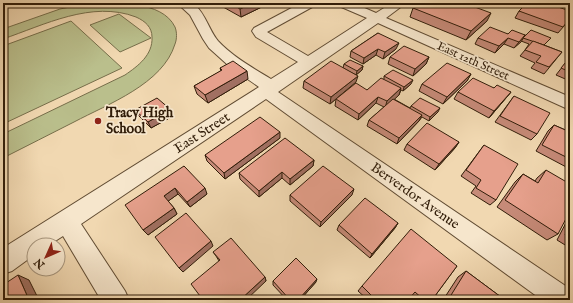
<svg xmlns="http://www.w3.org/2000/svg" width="573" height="303" font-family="'IM FELL English',serif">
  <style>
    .green { fill: #babf8c; stroke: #766e4a }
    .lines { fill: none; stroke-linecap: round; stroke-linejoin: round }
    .minor-casing { stroke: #614c33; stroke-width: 2 }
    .major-casing { stroke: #311d09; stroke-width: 2 }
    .minor { fill: #f6e6cc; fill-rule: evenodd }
    .major { fill: #f1d8b1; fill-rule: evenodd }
    .wall { fill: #c68a78; stroke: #311d09 }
    .shaded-wall { fill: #a17062; stroke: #311d09 }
    .building { fill: #e6a08c; stroke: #311d09 }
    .poi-dot { fill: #8f2418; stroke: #f6e6cc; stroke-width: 1.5 }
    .labels { text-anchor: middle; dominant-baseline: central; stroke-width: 3.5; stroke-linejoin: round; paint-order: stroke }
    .far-street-label { font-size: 12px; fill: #311d09; stroke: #f6e6cc }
    .poi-label { font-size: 14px; font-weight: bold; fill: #311d09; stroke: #f6e6cc; text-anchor: start }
    .street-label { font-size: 14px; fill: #311d09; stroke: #f6e6cc }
  </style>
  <rect width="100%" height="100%" fill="#f1d8b1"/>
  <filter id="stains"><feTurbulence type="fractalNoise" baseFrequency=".005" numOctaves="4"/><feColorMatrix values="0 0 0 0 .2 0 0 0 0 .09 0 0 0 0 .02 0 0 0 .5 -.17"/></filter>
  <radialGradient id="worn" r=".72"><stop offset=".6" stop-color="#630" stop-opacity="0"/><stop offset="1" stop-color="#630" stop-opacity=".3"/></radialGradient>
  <g class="green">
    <path d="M89 3C115 3 162 0 175 27 177 32 177 39 175 44 163 84 108 104 74 122 50 134 27 146 3 158V134L125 75C138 66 153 55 152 37 152 27 145 21 136 17 92 0 44 25 3 39V29L60 9Z"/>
    <polygon points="119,14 151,38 120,52 90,25"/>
    <polygon points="71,21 122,68 3,124 3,46"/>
  </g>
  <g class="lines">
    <defs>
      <path id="minor" d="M177 3C183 3 190 2 195 5 206 15 209 30 218 41 233 57 253 68 271 79L298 62 256 37 252 31 254 28 301 3H316L314 6 267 32 308 56 367 18 339 6 337 3H353L376 13 392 3H406L386 18 570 97V110L378 23 278 92 570 289V300H542L266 99 81 224 125 291 129 300H101L63 236 49 245H34V255L12 271 3 274V248L259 87 229 66 209 48 203 39 190 15Z"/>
      <polygon id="major" points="548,3 570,3 570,12 550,6"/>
    </defs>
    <use href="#minor" class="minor-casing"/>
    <use href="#major" class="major-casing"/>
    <use href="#minor" class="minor"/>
    <use href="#major" class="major"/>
  </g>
  <g class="wall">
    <polygon points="216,3 270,3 241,17"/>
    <polygon points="413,8 487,21 466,40 410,17"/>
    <polygon points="519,11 570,19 558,33 515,18"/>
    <polygon points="378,33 396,49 383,59 376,55 363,64 350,57 351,51"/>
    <polygon points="508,34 525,35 548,41 544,45 562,52 544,74 531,68 535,63 520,56 525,50 529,44 521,41 514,48 504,44 495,53 475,44 478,38"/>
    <polygon points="390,57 429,57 426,64 413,76 388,64"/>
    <polygon points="570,57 570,81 556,75"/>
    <polygon points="344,64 363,66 362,70 356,75 343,68"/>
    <polygon points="220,68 248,79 208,103 197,94 194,86 221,71"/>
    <polygon points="471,74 467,81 443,104 419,91 422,84"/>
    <polygon points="384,76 411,84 403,91 401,90 399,95 394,99 410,108 411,106 438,112 429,121 422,117 419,121 397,144 367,126 369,120 384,107 376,103 358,120 335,106 336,99 367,90 384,79"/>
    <polygon points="304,81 356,82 330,104 303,88"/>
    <polygon points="494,88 511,92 506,98 489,118 454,99 458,92"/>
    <polygon points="514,96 537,134 531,140 495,122"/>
    <polygon points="135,110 173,116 151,128 139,116"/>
    <polygon points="554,125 570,132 570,169 536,151 548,131"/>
    <polygon points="280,138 225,179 207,161 205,155"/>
    <polygon points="459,142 455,148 435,170 404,150 407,144"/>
    <polygon points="484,145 496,200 490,205 471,193 476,186 461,176"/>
    <polygon points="314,160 313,166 290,185 282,178 259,197 240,179 239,173"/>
    <polygon points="184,166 207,194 190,207 178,194 168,201 174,208 177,214 148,235 143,230"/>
    <polygon points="546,170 558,234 547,240 497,207 515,182 523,174 535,181 537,178"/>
    <polygon points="290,195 352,195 320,227 290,201"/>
    <polygon points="570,215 570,248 557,240"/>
    <polygon points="398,223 395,228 370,258 337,230 339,225"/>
    <polygon points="213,252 265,277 266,281 219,261 216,256"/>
    <polygon points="457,266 432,300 413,300 410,297 408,300 368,300 358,291 362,286"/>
    <polygon points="466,271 505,300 443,300 458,277"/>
    <polygon points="273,281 316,282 300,300 287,300 273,285"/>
  </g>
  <g class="shaded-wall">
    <polygon points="252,3 270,3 241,17 240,9"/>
    <polygon points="491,13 487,21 466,40 471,31"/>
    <polygon points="525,35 521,42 514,48 519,42"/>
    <polygon points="508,38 504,44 495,53 499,46"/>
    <polygon points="399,43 396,49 383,59 385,52"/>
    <polygon points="378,49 376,55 363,64 364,58"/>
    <polygon points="429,57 426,64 413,76 415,69"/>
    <polygon points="363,66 362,70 356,75 357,71"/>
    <polygon points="247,71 248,79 208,103 205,95"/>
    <polygon points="471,74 467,81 443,104 447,97"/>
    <polygon points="358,76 356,82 330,104 331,97"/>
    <polygon points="413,80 411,84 403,91 404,87"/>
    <polygon points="401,88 399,95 385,108 387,101"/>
    <polygon points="511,92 506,98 489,118 494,111"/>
    <polygon points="378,97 376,103 358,120 359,114"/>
    <polygon points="440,108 438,112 429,121 430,117"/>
    <polygon points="170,109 173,116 151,128 148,122"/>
    <polygon points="422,115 419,121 397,144 399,138"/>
    <polygon points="280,132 280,138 225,179 224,173"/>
    <polygon points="459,142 455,148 435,170 439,164"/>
    <polygon points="314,160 313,166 290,185 290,179"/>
    <polygon points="282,172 282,178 259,197 259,191"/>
    <polygon points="175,188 178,194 167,202 164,196"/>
    <polygon points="205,188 207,194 190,207 187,202"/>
    <polygon points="354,189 352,195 320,227 321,222"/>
    <polygon points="174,208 177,214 148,235 143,230"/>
    <polygon points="398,223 395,228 370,258 372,254"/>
    <polygon points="211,241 213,246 183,272 179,268"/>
    <polygon points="18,275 29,280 39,300 29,300"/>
    <polygon points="265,277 266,281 246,300 240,300"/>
    <polygon points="317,279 316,282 300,300 298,300"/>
  </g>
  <g class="building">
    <polygon points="230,3 252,3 240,9"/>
    <polygon points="420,3 464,3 491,13 471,31 413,8"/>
    <polygon points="527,3 546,3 570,11 570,18 563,27 519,11"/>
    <polygon points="490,27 508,34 512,30 525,35 519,42 508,38 499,46 478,38"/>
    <polygon points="531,30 551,38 544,45 523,38"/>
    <polygon points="378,33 399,43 385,52 378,49 364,58 351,51"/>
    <polygon points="533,41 562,52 549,67 536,62 541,56 525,50"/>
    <polygon points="404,46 429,57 415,69 390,57"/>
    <polygon points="570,57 570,72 561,68"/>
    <polygon points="350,60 363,66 357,71 344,64"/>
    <polygon points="233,61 247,71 205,95 194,86 222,70 220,68"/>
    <polygon points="331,61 358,76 331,97 304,81"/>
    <polygon points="447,63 471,74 447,97 422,84"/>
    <polygon points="393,70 413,80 404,87 384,76"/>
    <polygon points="381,78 401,88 387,101 378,97 359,114 336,99 356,83 367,90"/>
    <polygon points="473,78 494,88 497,85 511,92 494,111 458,92"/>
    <polygon points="514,96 550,113 537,134 500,116"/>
    <polygon points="157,98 170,109 148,122 135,110"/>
    <polygon points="420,98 440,108 430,117 411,106"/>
    <polygon points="393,99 422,115 399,138 369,120"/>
    <polygon points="260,117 280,132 224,173 205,155"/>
    <polygon points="427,123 459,142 439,164 407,144"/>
    <polygon points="554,125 570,132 570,159 542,145"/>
    <polygon points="285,138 314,160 290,179 282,172 259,191 239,173"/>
    <polygon points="484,145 518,164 496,200 476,188 481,180 466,170"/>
    <polygon points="184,166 205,188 187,202 175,188 164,196 174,208 143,230 125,205"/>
    <polygon points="323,166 354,189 321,222 290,195"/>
    <polygon points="546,170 570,184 570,211 558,234 505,200 523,174 538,183"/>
    <polygon points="365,198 398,223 372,254 339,225"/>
    <polygon points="186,213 211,241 179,268 155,237"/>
    <polygon points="570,226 570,238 565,235"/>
    <polygon points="411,229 457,266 432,300 424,300 415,292 408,300 376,300 362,286"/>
    <polygon points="231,238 265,277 240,300 203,300 191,284 220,260 213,252"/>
    <polygon points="296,258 317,279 298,300 290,300 273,281"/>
    <polygon points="466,271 505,300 448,300"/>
    <polygon points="18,275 29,300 3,300 3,285"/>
  </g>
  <circle class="poi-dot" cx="98" cy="121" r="4"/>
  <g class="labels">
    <g class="far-street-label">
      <text transform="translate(473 61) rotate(24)">East 12th Street</text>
    </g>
    <g class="poi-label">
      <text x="106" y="113">Tracy High<tspan x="106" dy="16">School</tspan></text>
    </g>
    <g class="street-label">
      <text transform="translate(202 133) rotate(-33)">East Street</text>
      <text transform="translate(415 196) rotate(35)">Berverdor Avenue</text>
    </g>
  </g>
  <rect width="573" height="303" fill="none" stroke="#f1d8b1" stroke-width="16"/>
  <rect x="4" y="4" width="565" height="295" fill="none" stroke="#311d09" stroke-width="2"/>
  <rect x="8" y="8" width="557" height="287" fill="none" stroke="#311d09"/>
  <g transform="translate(46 257) rotate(225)"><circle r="19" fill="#f6e6cc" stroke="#a7967e"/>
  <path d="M0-3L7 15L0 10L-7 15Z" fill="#8f2418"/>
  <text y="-6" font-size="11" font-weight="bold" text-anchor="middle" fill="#311d09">N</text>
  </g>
  <rect width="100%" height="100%" filter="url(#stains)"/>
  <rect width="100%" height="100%" fill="url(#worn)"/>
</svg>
